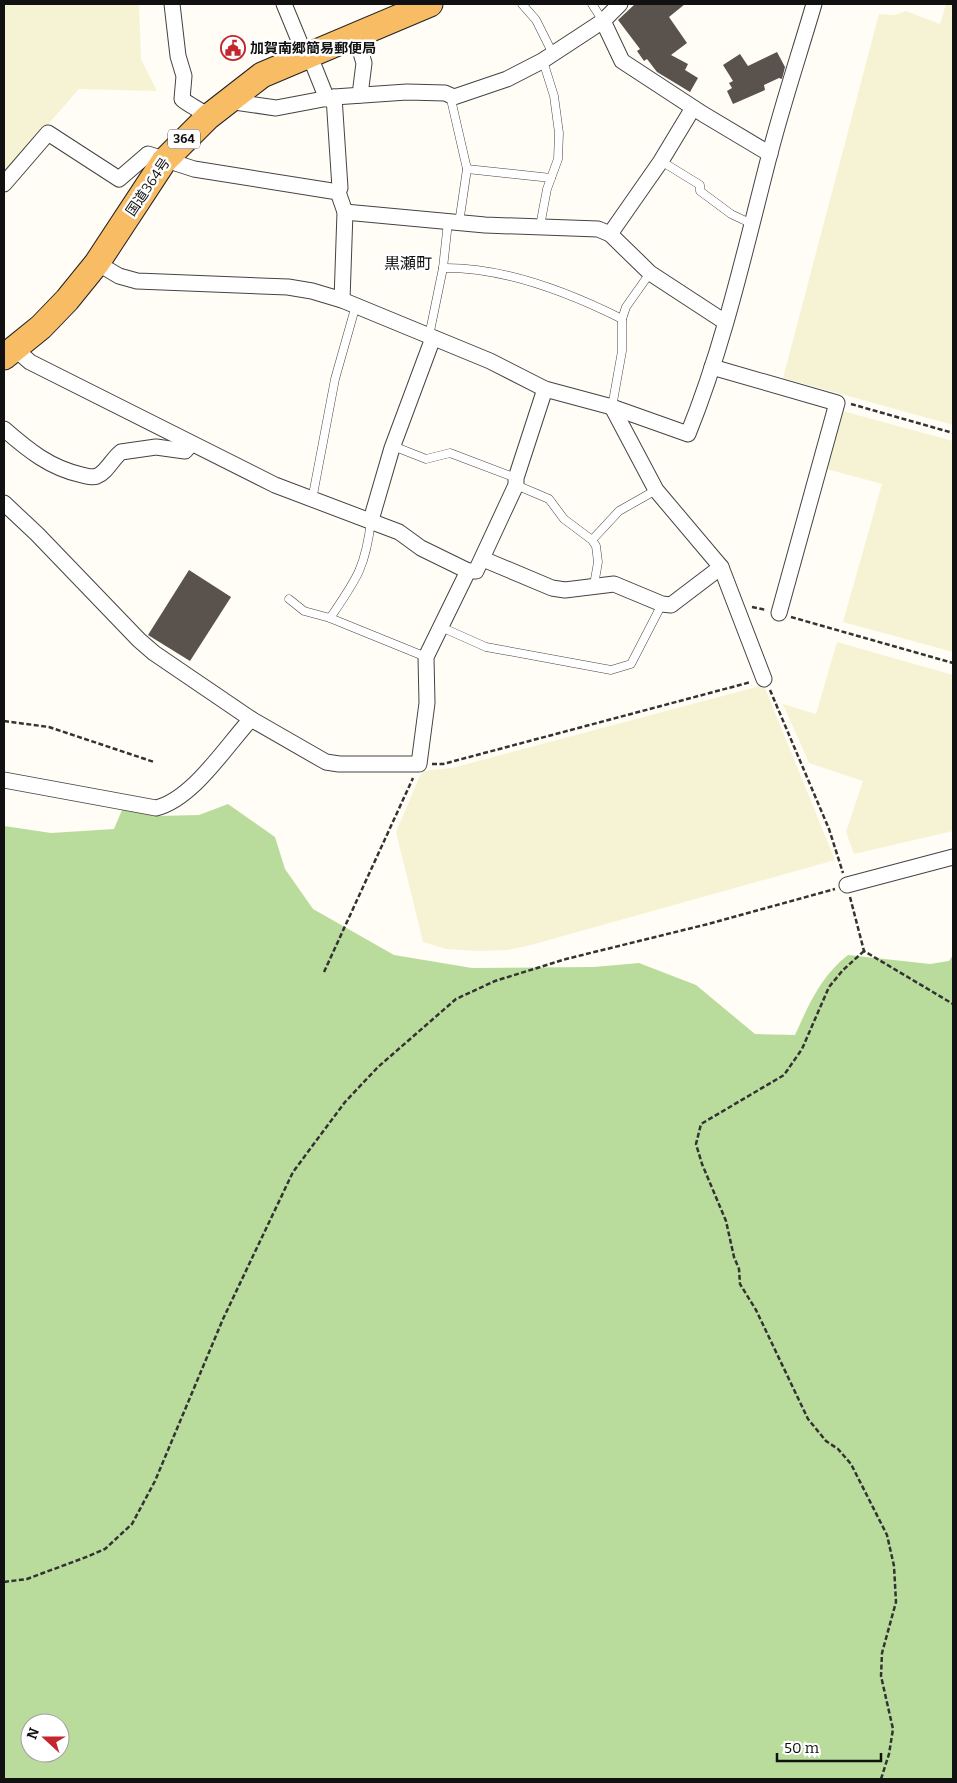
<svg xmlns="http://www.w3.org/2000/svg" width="957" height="1783" font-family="Bitter,'Noto Sans JP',serif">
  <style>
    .farmland { fill: #f6f3d4 }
    .forest { fill: #b9dc9c; fill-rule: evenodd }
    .building { fill: #5a524d }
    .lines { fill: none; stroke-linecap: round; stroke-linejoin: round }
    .service-casing { stroke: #444; stroke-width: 9 }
    .minor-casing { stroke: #444; stroke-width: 17 }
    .trunk-casing { stroke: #222; stroke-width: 27 }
    .path { stroke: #333; stroke-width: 2.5; stroke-dasharray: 5 2.5; stroke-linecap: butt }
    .service { stroke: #fff; stroke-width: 8 }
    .minor { stroke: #fff; stroke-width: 15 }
    .trunk { stroke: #f7bc64; stroke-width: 25 }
    .labels { text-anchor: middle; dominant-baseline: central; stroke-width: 5; stroke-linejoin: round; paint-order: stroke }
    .shield { fill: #fff; stroke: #585858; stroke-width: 1 }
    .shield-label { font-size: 12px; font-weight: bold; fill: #111 }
    .poi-label { font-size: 14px; font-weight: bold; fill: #111; stroke: #fff; text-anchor: start }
    .street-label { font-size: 14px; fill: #111; stroke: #fff }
    .quarter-label { font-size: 16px; fill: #111; stroke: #fff }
  </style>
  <rect width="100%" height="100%" fill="#fffdf5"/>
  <g class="farmland">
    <polygon points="4,4 139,4 141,59 157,91 79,89 4,174"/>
    <polygon points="946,4 953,4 953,425 783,378 879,14 895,15 906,11 940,24"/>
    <polygon points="839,410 953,441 953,652 843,622 882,484 823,468"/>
    <polygon points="837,642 953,675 953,831 854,854 846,832 863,781 809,763 783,704 816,714"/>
    <polygon points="760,686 765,688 835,860 531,945 508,950 477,951 446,949 423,942 396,832 422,771 452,768"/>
  </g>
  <path class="forest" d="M228 804 275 837 285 869 313 909 394 955 472 968 594 967 639 963 696 985 755 1034 795 1035C809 1004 821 976 848 955L930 964 949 961 953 955V1779H4V826L51 833 114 829 122 810 156 816 199 815ZM30 1723H60V1753H30Z"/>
  <g class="building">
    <polygon points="635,4 685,4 669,17 687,43 671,55 688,64 685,70 698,78 690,92 657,72 647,59 644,61 637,51 640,49 618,20"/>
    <polygon points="777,52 785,67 782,79 779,78 764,85 765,90 733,104 727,91 732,88 729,83 733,81 723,65 740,54 748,66"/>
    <polygon points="189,570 231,597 190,661 148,635"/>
  </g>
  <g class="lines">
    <defs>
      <g id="service">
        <polyline points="522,4 536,20 553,54"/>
        <polyline points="592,4 603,21"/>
        <polyline points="450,95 467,169 459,223"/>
        <polyline points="661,161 700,185 700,191 731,214 752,224"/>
        <polyline points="467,169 551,178"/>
        <polyline points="540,226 547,189 558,159 559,133 554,96 543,61"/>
        <path d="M443 268C504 267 568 292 622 319"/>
        <polyline points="429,336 443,268 448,222"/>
        <polyline points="612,407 622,351 622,319 626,307 650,273"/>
        <polyline points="393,446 426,459 450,453 516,478"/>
        <polyline points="516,485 549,499 564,519 592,540 596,546 598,562 594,585"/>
        <polyline points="312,500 335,379 356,305"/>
        <polyline points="592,540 619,511 656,490"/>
        <polyline points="289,599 304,611 330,618 426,657"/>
        <path d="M330 618C356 580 366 567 371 520"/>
        <polyline points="441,627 486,647 611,670 631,664 662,604"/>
      </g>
      <g id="minor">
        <path d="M172 4 178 56 184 76 182 99C190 106 200 109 208 117"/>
        <polyline points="284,4 305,55"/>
        <polyline points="603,21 622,61 703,114 770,154"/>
        <polyline points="356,36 364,63 360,95"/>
        <polyline points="309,54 327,99"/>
        <polyline points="334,97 340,188 338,192"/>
        <polyline points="228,101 276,108 334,97 407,92 445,93 454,97 507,79 542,61 603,21 620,4"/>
        <polyline points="4,184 48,133 119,179 148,154 194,169 338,192 345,212 342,300"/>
        <polyline points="345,212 485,225 598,229 610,234 650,273 725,322"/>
        <polyline points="610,234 661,161 693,108"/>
        <path d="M97 263 119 276 137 281 288 287 312 291 342 300 490 361 545 389 612 407 688 434C724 345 745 250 769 157 782 106 799 55 814 4"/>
        <polyline points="15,349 30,362 275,485 399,532 421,548 468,571"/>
        <polyline points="712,367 837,403 779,613"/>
        <polyline points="612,407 656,490 721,567 764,679"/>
        <path d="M4 429C28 450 50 468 82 475 87 476 92 478 97 476 106 473 113 458 121 452L156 447 185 451 191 444"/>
        <polyline points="4,503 37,534 139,640 154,653 251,719 326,762 339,764 419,764 427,703 426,657 468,571 476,571 516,485 516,478 545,389"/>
        <polyline points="371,520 392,448 433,338"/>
        <polyline points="483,559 552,588 565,590 614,584 662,604 671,605 721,567"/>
        <path d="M4 780 156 808C193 799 226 746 251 719"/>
        <polyline points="847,885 953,857"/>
      </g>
      <polyline id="trunk" points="4,357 41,327 67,300 97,263 164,161 208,117 262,75 430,4"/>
    </defs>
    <use href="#service" class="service-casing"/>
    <use href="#minor" class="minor-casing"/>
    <use href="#trunk" class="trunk-casing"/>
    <g class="path">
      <polyline points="851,404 953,433"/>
      <polyline points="752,607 766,610"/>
      <polyline points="791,617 953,663"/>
      <polyline points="770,690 829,829 843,873"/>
      <polyline points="4,721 49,727 154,762"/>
      <polyline points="432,764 443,764 751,682"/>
      <polyline points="850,897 864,951 953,1004"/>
      <polyline points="864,951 843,970 829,987 802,1049 784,1075 701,1124 696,1144 702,1164 726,1221 734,1257 739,1269 740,1284 756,1310 808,1419 826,1441 838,1449 851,1464 887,1535 894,1566 896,1602 882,1653 881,1676 893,1729 889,1754 881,1779"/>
      <polyline points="324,972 413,778"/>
      <polyline points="4,1582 27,1579 89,1556 105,1549 132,1524 155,1481 223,1319 293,1172 345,1102 378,1067 456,999 495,981 566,959 708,924 835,889"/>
    </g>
    <use href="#service" class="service"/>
    <use href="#minor" class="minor"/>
    <use href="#trunk" class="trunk"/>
  </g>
  <defs>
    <symbol id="civic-ring" viewBox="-11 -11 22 22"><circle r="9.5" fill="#fff" stroke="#c4262e" stroke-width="1.5"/><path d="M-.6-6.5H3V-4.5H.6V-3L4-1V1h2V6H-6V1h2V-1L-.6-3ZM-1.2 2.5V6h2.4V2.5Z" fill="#c4262e"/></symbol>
  </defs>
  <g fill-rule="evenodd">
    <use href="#civic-ring" x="219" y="34" width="28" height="28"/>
  </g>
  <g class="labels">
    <rect class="shield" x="168" y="129.5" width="32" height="19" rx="4"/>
    <g class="shield-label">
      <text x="184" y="139">364</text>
    </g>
    <g class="poi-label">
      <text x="250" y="48">加賀南郷簡易郵便局</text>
    </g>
    <g class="street-label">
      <text transform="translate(148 187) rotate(-56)">国道364号</text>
    </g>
    <g class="quarter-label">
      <text x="408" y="263">黒瀬町</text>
    </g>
  </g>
  <rect width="957" height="1783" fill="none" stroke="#111111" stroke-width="10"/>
  <g transform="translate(45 1738) rotate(291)"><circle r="24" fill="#ffffff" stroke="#a0a0a0"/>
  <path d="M0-4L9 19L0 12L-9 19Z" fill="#c4262e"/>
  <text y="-8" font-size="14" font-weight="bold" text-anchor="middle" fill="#111111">N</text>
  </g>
  <path d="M777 1753v8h104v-8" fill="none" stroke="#111111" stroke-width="2.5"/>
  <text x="784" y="1753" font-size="15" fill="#111111" stroke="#ffffff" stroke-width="4" paint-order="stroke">50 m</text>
</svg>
